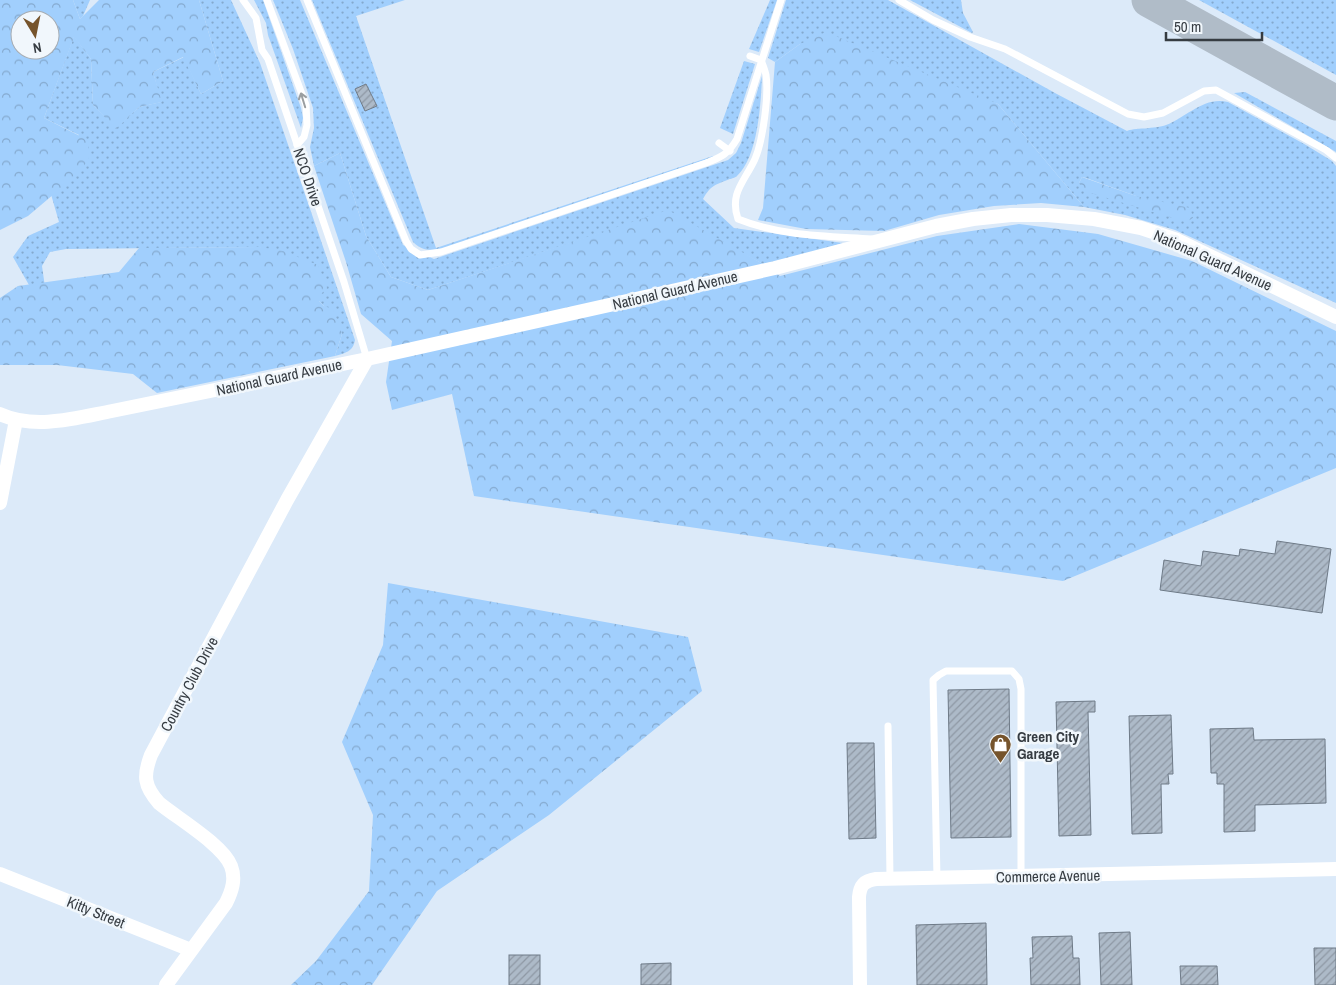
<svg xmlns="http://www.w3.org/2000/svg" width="1336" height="985" font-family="'Archivo Narrow',sans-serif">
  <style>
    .grass { fill: url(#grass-dots); fill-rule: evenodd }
    .forest { fill: url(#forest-crowns); fill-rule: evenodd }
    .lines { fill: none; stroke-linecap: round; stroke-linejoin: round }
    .taxiway { stroke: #b0bcc8; stroke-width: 35 }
    .building { fill: url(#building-hatch); stroke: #6e7a87 }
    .service { stroke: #fff; stroke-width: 7 }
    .minor { stroke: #fff; stroke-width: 14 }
    .oneway { stroke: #9a9ea0 }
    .labels { text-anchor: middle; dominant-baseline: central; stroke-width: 5; stroke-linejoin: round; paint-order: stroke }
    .street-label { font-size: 15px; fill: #363c42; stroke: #f1f7fc }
    .poi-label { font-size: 15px; font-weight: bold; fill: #363c42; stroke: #f1f7fc; text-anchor: start }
  </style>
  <defs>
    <pattern id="grass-dots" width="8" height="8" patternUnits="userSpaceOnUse" patternTransform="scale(1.25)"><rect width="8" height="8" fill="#a1cffd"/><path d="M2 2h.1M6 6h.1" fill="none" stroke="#84a9ce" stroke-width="1.8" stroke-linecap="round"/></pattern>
    <pattern id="forest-crowns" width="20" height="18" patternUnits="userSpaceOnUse" patternTransform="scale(1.25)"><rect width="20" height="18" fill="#a1cffd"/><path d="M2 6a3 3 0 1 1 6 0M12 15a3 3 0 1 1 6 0" fill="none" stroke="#84a9ce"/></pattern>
    <pattern id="building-hatch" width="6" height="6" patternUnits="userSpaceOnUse" patternTransform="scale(1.25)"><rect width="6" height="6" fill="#adbac8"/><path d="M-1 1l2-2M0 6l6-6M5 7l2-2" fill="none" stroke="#8e98a4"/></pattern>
  </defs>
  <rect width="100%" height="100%" fill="#dceaf9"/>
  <g class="grass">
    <polygon points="73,0 90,0 83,16 80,19"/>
    <path d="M199 0H231L260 63 355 340C353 352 345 353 335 356L342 334 324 306 319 301V295L260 247 66 249 50 252 42 266 45 287 29 285 13 257 28 236 59 222 48 184 79 135 44 118 74 36 91 59 93 105 116 128 139 107 161 102 153 72 184 57 201 94 223 81Z"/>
    <polygon points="254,0 263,0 301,108 303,118 301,128 268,35 266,23"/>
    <path d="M273 0H300L403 245 434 259 728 160 736 153 741 143 762 76C761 103 758 157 737 176 736 177 731 179 730 179 715 185 711 185 703 199L734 228 843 243 807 254 763 264 742 253 601 233 428 290 391 277 366 236 340 153 314 166 310 147 314 128 313 108 293 49Z"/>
    <path d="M312 0H405L356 16 436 248 713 156 714 157 442 249C429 250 424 252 413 242ZM366 84 377 106 365 111 355 89Z"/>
    <polygon points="770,0 777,0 759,52 749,49"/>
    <path d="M786 0H888L1055 93 1127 131C1132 128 1156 129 1166 125 1187 117 1204 96 1228 102L1306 145 1332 161 1336 166V303L1175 230 1125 215 1084 207 998 104 800 44 775 62 768 58ZM1082 177 1086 178 1136 196 1079 183Z"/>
    <polygon points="910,0 961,0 963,13 973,32 972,33"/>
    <polygon points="1199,0 1336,0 1336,75"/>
    <polygon points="744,61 755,64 733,134 720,128"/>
    <polygon points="1245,92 1336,141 1336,152 1234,93"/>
  </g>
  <g class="forest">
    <path d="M0 0H73L80 19 99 0H199L223 81 201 94 183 57 153 72 162 102 139 107 116 129 93 105 91 59 74 37 44 118 88 140 89 158 80 172 28 216 0 230ZM20 20H50V50H20Z"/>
    <polygon points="826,32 998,104 1084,207 1041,203 994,206 939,215 884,231 806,229 758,220 763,208 775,62 800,44"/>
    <polygon points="340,153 366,236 391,277 428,290 668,210 763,264 780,276 937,236 1019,224 1098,234 1192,261 1336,331 1336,468 1063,581 474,496 452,394 392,410 386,382 392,341 361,314 346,262 314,166"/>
    <polygon points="1082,177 1136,196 1190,208 1193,218 1186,222 1084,191 1079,183"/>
    <polygon points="260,247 283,251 318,265 327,288 320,295 319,301 324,306 333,309 342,334 335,356 157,393 133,374 57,365 0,365 0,298 18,286 119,272 139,248"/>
    <polygon points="388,583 688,637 702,691 549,815 437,891 372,985 291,985 316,961 369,891 373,815 342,742 383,645"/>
  </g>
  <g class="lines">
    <polyline class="taxiway" points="1149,0 1336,103"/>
  </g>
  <g class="building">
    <polygon points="366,84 377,106 365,111 355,89"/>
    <polygon points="1277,541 1331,549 1322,613 1160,590 1164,560 1201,566 1203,551 1239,556 1240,549 1275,554"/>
    <polygon points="1009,689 1011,837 951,838 948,690"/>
    <polygon points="1095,701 1095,712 1088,712 1091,835 1059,836 1056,702"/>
    <polygon points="1171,715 1173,774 1168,774 1169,784 1161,784 1162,833 1132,834 1129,716"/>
    <polygon points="1253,728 1254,740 1325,739 1326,803 1255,805 1255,831 1224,832 1224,784 1217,784 1217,773 1211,773 1210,729"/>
    <polygon points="847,743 874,743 876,838 849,839"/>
    <polygon points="986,923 987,985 917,985 916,925"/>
    <polygon points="1130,932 1132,985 1101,985 1099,933"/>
    <polygon points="1072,936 1073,958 1079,958 1080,985 1031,985 1030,958 1033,958 1032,937"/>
    <polygon points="1314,948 1336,948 1336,985 1315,985"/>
    <rect x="509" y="955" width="31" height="30"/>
    <polygon points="671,963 671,985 641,985 641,964"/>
    <polygon points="1180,966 1217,966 1218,985 1181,985"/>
  </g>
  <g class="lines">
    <g class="service">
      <polyline points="243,0 256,18 262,50 268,59 344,282 367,359"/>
      <polyline points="267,0 306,105 307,125 304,137 297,145"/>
      <path d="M307 0 406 241 411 249 420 255 441 252 706 163C722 157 728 154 737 139L781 0"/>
      <polyline points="899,0 933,20 970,37 1005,49 1128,114 1144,117 1163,113 1204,91 1216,90 1326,150 1336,158"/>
      <path d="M750 56 761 60C763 65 765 70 766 75 769 95 763 140 755 159 745 181 729 193 738 219 780 236 827 236 871 239"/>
      <polyline points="719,143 730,151"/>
      <polyline points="888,726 890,879"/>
      <polyline points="937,878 933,680 939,675 946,671 1012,671 1019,679 1021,689 1021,876"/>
    </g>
    <g class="minor">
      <path d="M0 414C35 430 76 418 112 411L367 359 775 268 936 226 973 219 1011 215H1047L1094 219 1141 228 1177 240 1336 317"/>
      <polyline points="0,503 16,420"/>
      <polyline points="0,874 191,950"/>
      <path d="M166 985 226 903C232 891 236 879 231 866 223 845 177 818 159 803 144 786 143 776 151 755L287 500 367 359"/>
      <path d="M860 985 859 897C860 885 864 881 876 879L1336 869"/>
    </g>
  </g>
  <defs><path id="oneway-shaft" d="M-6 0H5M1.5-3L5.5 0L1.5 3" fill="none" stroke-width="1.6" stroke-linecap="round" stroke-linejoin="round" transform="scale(1.25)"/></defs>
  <use class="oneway" href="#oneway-shaft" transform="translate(303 100) rotate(-107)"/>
  <defs>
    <symbol id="shop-pin" viewBox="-11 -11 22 30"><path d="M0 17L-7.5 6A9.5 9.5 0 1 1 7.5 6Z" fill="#76542c" stroke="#f1f7fc"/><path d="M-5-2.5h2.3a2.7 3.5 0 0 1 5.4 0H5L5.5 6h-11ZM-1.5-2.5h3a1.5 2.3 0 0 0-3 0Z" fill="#fff"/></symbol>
  </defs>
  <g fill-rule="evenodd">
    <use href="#shop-pin" x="988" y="732" width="25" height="34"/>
  </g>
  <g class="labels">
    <g class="street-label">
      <text transform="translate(308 177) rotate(71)">NCO Drive</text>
      <text transform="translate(1213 260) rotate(24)">National Guard Avenue</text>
      <text transform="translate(675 290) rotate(-13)">National Guard Avenue</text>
      <text transform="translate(279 377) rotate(-12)">National Guard Avenue</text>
      <text transform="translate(189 684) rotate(-62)">Country Club Drive</text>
      <text transform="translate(1048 876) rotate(-1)">Commerce Avenue</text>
      <text transform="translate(96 912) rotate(22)">Kitty Street</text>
    </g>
    <g class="poi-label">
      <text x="1017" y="736">Green City<tspan x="1017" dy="17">Garage</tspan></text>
    </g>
  </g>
  <g transform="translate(35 35) rotate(170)"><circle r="24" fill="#f1f7fc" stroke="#a6acb2"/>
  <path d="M0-4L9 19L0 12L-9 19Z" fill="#76542c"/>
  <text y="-8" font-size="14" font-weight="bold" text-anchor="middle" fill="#363c42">N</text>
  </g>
  <path d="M1166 32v8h96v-8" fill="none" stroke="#363c42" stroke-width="2.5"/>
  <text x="1174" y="32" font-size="15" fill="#363c42" stroke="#f1f7fc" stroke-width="4" paint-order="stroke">50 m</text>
</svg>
